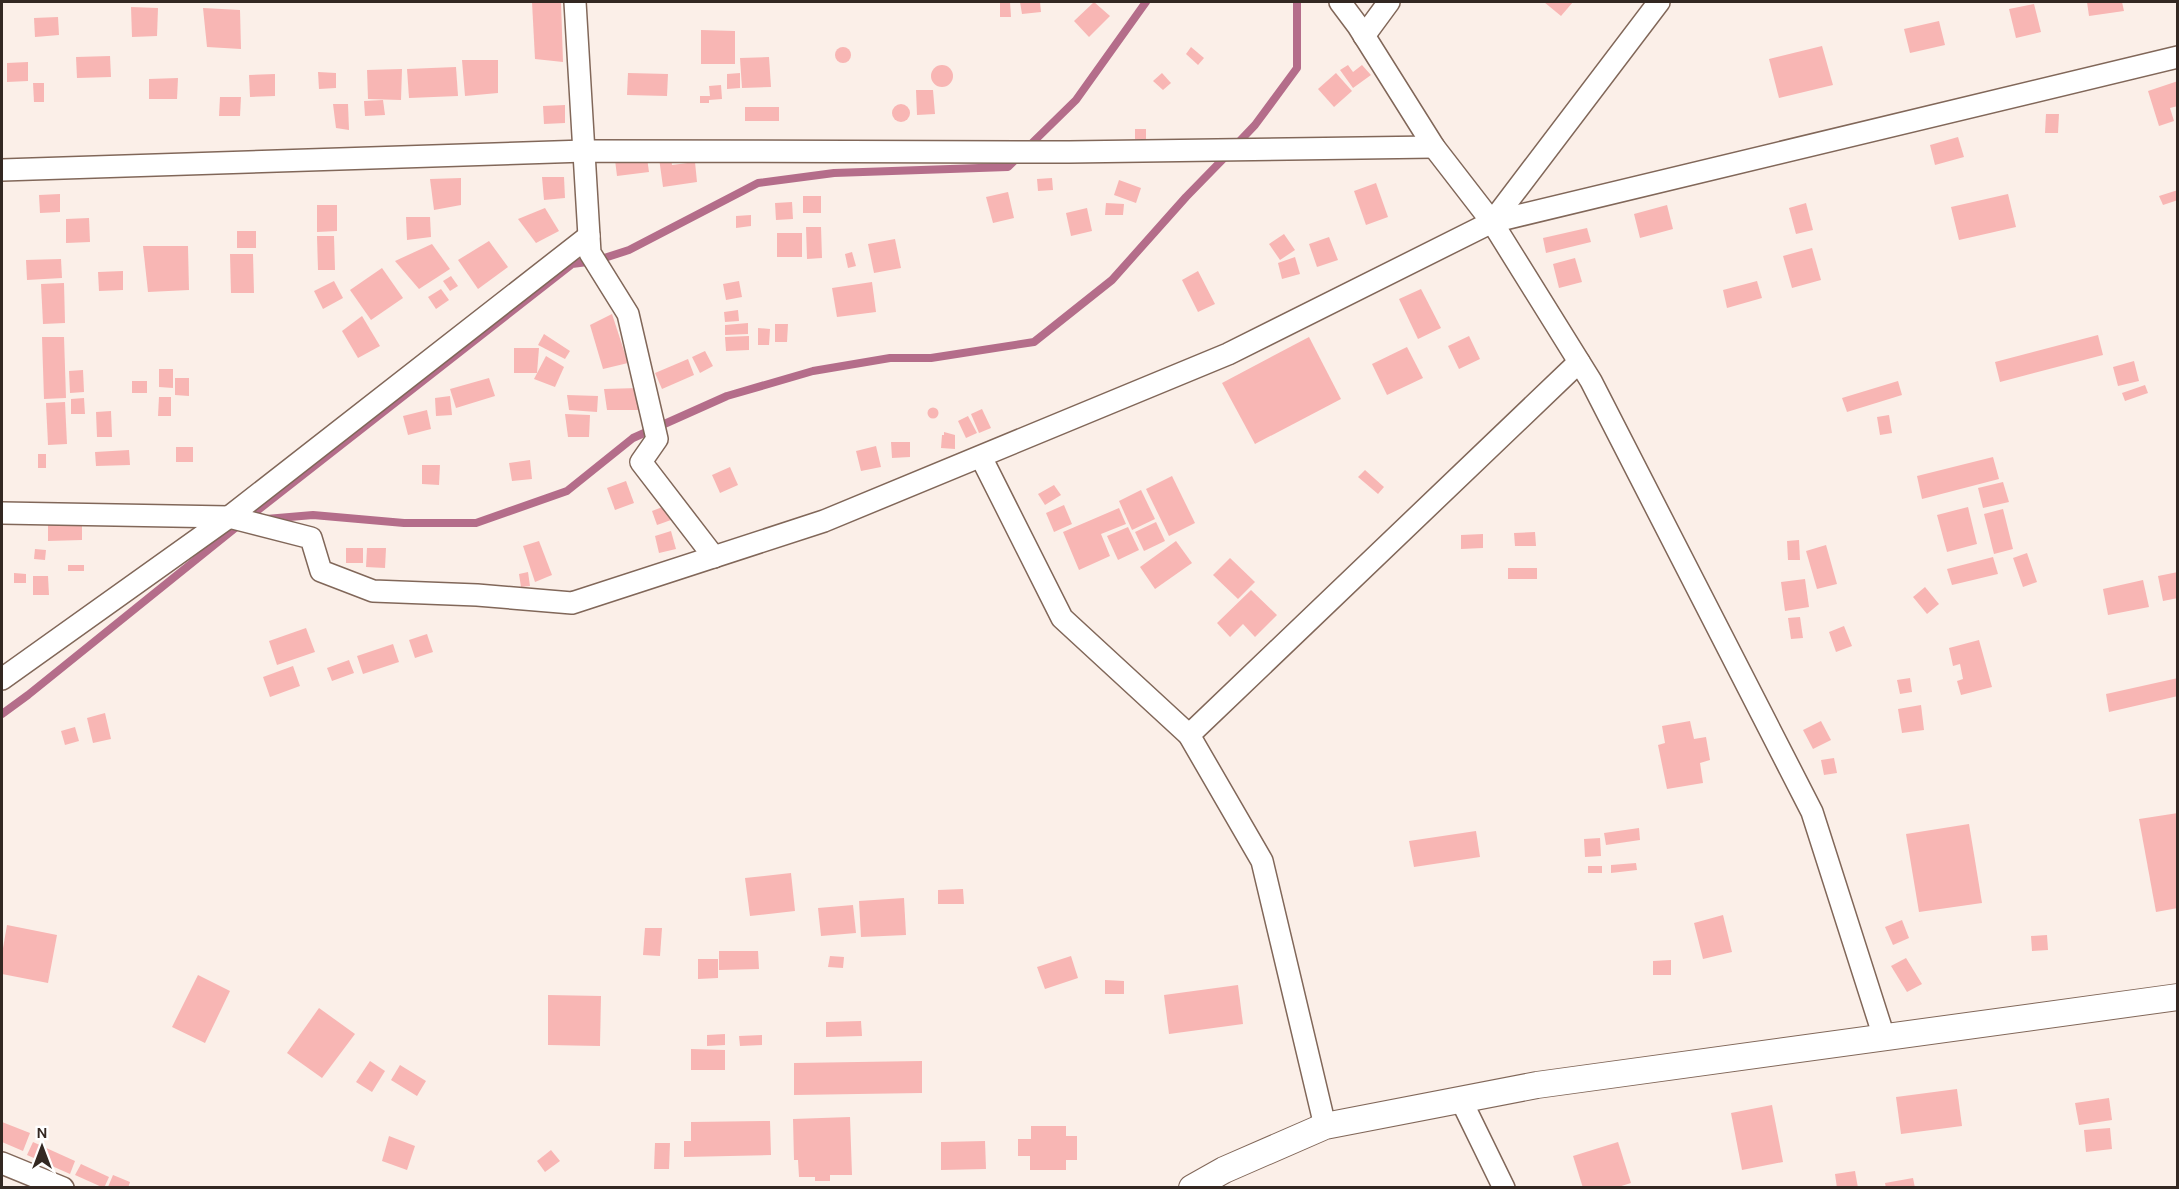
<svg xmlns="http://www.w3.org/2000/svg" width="2179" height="1189" font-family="Karla,sans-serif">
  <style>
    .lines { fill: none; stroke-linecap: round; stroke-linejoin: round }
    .stream { stroke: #b46d8a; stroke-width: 8 }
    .building { fill: #f8b6b4 }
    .minor-casing { stroke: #816759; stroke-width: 24 }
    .tertiary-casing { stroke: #816759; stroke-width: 28 }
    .minor { stroke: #fff; stroke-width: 21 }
    .tertiary { stroke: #fff; stroke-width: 26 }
  </style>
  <rect width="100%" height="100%" fill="#fbefe8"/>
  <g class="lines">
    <g class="stream">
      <polyline points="1235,146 1255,125 1297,68 1297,2"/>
      <polyline points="1028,147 1076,100 1146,2"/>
      <polyline points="266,519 313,515 404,523 476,523 567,491 633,438 727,396 813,371 890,358 931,358 1034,342 1112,280 1186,197 1227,155"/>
      <polyline points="2,714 28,695 244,521 572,264 595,261 629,250 758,183 834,173 1008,167 1020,155"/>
    </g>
  </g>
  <g class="building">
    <polygon points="532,2 561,2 563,62 535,59"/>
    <polygon points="1000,2 1010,2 1011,17 1000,17"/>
    <polygon points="1020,2 1040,2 1041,12 1022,14"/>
    <polygon points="1094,2 1110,16 1089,37 1074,21"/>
    <polygon points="1544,2 1573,2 1561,16"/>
    <polygon points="2087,2 2122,2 2124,11 2089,16"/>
    <polygon points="2034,4 2041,32 2016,38 2009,9"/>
    <polygon points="131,7 158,8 157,36 132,37"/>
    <polygon points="203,8 240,10 241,49 207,47"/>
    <polygon points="58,17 59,35 35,37 34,18"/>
    <polygon points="1939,21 1945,45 1910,53 1904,29"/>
    <polygon points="701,30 735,31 735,64 701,64"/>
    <polygon points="1822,46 1833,85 1779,98 1769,59"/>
    <circle cx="843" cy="55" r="8"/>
    <polygon points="1191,47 1204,58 1198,65 1186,54"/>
    <polygon points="110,56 111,77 77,78 76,57"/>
    <polygon points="769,57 771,87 742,88 740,58"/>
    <polygon points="462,60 498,60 498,93 465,96"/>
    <polygon points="28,62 28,81 7,82 7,63"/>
    <polygon points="1348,65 1353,72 1362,65 1371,75 1353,88 1340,70"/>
    <circle cx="942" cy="76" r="11"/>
    <polygon points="456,67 458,96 409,98 407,69"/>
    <polygon points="402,69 401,100 368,99 367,70"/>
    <polygon points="318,72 336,73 336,88 319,89"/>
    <polygon points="628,73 668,74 667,96 627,95"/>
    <polygon points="740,73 740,88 727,89 727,74"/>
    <polygon points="1162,73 1171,83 1163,90 1153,81"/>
    <polygon points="1336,73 1352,91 1334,107 1318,89"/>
    <polygon points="275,74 275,96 250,97 249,75"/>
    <polygon points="178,78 177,99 149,99 149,79"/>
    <polygon points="2178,81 2178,106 2170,108 2174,121 2159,126 2148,91"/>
    <polygon points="33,83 44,83 44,102 34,102"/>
    <polygon points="721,85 722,99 709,100 709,103 700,103 700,96 710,96 709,86"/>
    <polygon points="916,90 933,90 935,114 917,115"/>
    <polygon points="220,97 241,97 240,116 219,116"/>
    <polygon points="383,100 385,115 365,116 364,101"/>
    <circle cx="901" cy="113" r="9"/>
    <polygon points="333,104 348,104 349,130 336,128"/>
    <polygon points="565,105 565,123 544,124 543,106"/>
    <rect x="745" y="107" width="34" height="14"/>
    <polygon points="2046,114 2059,114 2058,133 2045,133"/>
    <polygon points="1135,129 1146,129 1146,140 1135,139"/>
    <polygon points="1958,137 1964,157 1935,165 1930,145"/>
    <polygon points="671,157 672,165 695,162 697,182 663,187 659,158"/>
    <polygon points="647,158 649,172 617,176 615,160"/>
    <polygon points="542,177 564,177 565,198 544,200"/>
    <polygon points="461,178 461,205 434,210 430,179"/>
    <polygon points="1052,178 1053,190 1038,191 1037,179"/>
    <polygon points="1119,180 1141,188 1136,203 1114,195"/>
    <polygon points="1376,183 1388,217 1366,225 1354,191"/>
    <polygon points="2178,190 2178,200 2163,205 2159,196"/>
    <polygon points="1008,192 1014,218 993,223 986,197"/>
    <polygon points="60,194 60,212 40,213 39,195"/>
    <polygon points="2008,194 2016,227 1959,240 1951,207"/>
    <rect x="803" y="196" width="18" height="17"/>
    <polygon points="792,202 793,219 776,220 775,203"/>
    <polygon points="1106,203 1124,204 1123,215 1105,215"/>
    <polygon points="1806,203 1813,230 1796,234 1789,208"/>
    <polygon points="317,205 337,205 337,231 317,232"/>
    <polygon points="1667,205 1673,229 1640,238 1634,214"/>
    <polygon points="545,208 559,231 536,243 518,219"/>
    <polygon points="1087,208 1092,231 1071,236 1066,213"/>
    <polygon points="751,215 751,226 736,228 736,216"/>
    <polygon points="406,217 430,217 431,237 407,240"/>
    <polygon points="89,218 90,242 66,243 66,219"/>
    <polygon points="806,227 821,227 822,258 807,259"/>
    <polygon points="1587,228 1591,242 1546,253 1543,238"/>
    <rect x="237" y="231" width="19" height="17"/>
    <rect x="777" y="233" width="25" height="24"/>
    <polygon points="1284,234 1295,250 1280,260 1269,244"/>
    <polygon points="317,236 334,236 335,270 318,270"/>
    <polygon points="1329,237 1338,260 1317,267 1309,244"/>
    <polygon points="895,239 901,268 874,273 868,244"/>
    <polygon points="489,241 508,267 478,289 458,260"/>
    <polygon points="432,244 450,269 419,289 395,261"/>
    <polygon points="143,246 188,246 189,290 148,292"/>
    <polygon points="1812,248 1821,280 1792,288 1783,256"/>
    <polygon points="852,252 856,266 848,268 845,254"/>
    <polygon points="230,254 253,254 254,293 231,293"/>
    <polygon points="1295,257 1300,274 1282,279 1278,263"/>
    <polygon points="1575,258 1582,282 1559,288 1553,264"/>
    <polygon points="61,259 62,278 27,280 26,260"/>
    <polygon points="382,268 403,298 371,320 350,290"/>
    <polygon points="123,271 123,290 99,291 98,272"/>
    <polygon points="1198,271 1215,304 1198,312 1182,280"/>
    <polygon points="451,276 458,286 450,291 443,281"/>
    <polygon points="334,281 343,298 323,309 314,291"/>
    <polygon points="739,281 742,297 726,300 723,284"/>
    <polygon points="1757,281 1762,298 1727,308 1723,290"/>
    <polygon points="872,282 876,312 837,317 832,288"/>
    <polygon points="64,283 65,323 43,324 41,284"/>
    <polygon points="441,289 449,300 436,309 428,297"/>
    <polygon points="1421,289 1441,328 1418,339 1399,299"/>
    <polygon points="738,310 739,321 725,322 724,312"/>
    <polygon points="612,314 628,363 603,369 590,325"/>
    <polygon points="362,316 380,346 358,358 342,331"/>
    <polygon points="748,323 748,334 725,335 725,325"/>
    <polygon points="775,324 788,324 787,342 775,342"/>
    <polygon points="758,328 770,329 769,345 758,345"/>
    <polygon points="544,334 570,351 565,359 538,345"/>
    <polygon points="2098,335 2103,355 2000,382 1995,362"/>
    <polygon points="749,336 749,350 726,351 725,337"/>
    <polygon points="1469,336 1480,359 1459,369 1448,346"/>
    <polygon points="42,337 64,337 66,398 44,399"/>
    <polygon points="1309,337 1341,399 1255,444 1222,383"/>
    <polygon points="1407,347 1423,378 1387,395 1372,364"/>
    <polygon points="514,348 539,348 537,373 514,373"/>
    <polygon points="705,351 713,366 700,373 692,357"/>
    <polygon points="546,356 564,367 555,387 534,379"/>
    <polygon points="688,359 694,375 662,389 655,373"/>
    <polygon points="2134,361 2139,381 2118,386 2113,367"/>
    <polygon points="159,369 173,369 173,388 159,387"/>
    <polygon points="83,370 84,392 70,393 69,371"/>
    <polygon points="175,378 189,378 189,396 175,395"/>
    <polygon points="489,378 495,396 456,408 450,389"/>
    <rect x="132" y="381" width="15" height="12"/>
    <polygon points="1898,381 1902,395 1847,412 1842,398"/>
    <polygon points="2145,385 2148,393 2125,401 2122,393"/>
    <polygon points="638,388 639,410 607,410 604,389"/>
    <polygon points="567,395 598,396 597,412 569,410"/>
    <polygon points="450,396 452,415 436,416 435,398"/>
    <polygon points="159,397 171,397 171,416 158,416"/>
    <polygon points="84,398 85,414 71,414 71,399"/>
    <polygon points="65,402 67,444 48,445 46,403"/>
    <circle cx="933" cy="413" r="5.5"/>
    <polygon points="982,409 991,428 979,433 971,414"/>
    <polygon points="427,410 431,429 408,435 403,416"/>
    <polygon points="111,411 112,437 97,437 96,412"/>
    <polygon points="565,414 590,415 589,437 568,437"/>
    <polygon points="1889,415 1892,433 1880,435 1877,417"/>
    <polygon points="968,416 977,433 966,438 958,421"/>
    <polygon points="944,432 955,435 955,449 941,448 942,435 944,435"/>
    <polygon points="891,442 910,442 910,457 892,458"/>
    <polygon points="876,446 881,467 861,471 856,451"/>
    <rect x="176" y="447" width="17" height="15"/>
    <polygon points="129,450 130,465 96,466 95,452"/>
    <rect x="38" y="454" width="8" height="14"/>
    <polygon points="1993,457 1999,479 1922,499 1917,476"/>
    <polygon points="530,460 532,479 512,481 509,463"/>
    <polygon points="422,465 440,465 439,485 422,484"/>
    <polygon points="730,467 738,485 720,493 712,475"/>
    <polygon points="1365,470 1384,487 1378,494 1358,477"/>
    <polygon points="1172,476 1195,523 1169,536 1146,489"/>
    <polygon points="626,481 634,503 615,510 607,488"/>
    <polygon points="2003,482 2009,502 1983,508 1978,488"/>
    <polygon points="1054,485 1061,495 1045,505 1038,494"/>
    <polygon points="1141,490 1155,519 1132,530 1119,501"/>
    <polygon points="1064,505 1072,524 1054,532 1046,513"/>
    <polygon points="665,506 671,520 657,525 652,511"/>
    <polygon points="1968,507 1977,544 1947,552 1937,515"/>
    <polygon points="1119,508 1126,524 1101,534 1110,556 1079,570 1063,532"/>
    <polygon points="2003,509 2013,549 1994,554 1984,514"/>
    <polygon points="1156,522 1165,541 1144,551 1135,532"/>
    <polygon points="82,524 82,540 48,541 48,525"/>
    <polygon points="1128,527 1139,550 1118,560 1107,536"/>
    <polygon points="671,531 676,549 659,553 655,536"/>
    <polygon points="1535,532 1536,546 1515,546 1514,533"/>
    <polygon points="1483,534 1483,548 1461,549 1461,535"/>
    <polygon points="1799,540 1800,560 1788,560 1787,541"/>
    <polygon points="539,541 552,575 535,582 523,546"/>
    <polygon points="1176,541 1192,563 1155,589 1140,567"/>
    <polygon points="1826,545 1837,584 1817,589 1806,551"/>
    <rect x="346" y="548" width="17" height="15"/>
    <polygon points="367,548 386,548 385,568 366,567"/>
    <polygon points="35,549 46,550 45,560 34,559"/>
    <polygon points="2027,553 2037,582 2023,587 2013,558"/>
    <polygon points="1993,557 1998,574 1952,585 1947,569"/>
    <polygon points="1230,558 1255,582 1238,599 1213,575"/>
    <rect x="68" y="565" width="16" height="6"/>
    <rect x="1508" y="568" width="29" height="11"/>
    <polygon points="528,572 530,586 521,587 519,574"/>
    <polygon points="2178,572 2178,598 2163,601 2158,576"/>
    <polygon points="14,573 26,574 26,583 14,583"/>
    <polygon points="33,576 48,576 49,595 33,595"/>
    <polygon points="1805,579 1809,607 1785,611 1781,582"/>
    <polygon points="2143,580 2149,607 2108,615 2103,589"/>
    <polygon points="1925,587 1939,604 1927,614 1913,597"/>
    <polygon points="1251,590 1277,615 1255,637 1243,624 1230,637 1217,623"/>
    <polygon points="1800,617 1803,638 1791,639 1788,618"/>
    <polygon points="1844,626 1852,646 1836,652 1829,632"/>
    <polygon points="306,628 315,652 277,665 269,641"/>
    <polygon points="427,634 433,652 415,658 409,640"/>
    <polygon points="1979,640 1992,687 1961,695 1957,681 1963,679 1960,664 1953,666 1949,648"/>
    <polygon points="393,644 399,662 363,674 357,656"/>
    <polygon points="349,660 354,673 332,681 327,668"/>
    <polygon points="293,666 300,686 270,697 263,677"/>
    <polygon points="1910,678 1912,692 1900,694 1897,680"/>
    <polygon points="2178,678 2178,696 2109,712 2106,694"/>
    <polygon points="1921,705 1924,730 1902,733 1898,709"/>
    <polygon points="105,713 111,739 93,743 87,718"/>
    <polygon points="1690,721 1694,739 1706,737 1710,760 1700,763 1703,783 1667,789 1658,745 1665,743 1662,726"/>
    <polygon points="1821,721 1831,740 1813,749 1803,730"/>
    <polygon points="75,727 79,741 65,745 61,731"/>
    <polygon points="1834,758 1837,773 1824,775 1821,760"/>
    <polygon points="2178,813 2178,908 2156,912 2139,819"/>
    <polygon points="1969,824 1982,903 1919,912 1906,834"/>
    <polygon points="1639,828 1640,840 1606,845 1604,833"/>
    <polygon points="1476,831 1480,857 1414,867 1409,841"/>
    <polygon points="1600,838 1601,856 1585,857 1584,839"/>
    <polygon points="1636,863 1637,870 1611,873 1611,865"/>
    <rect x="1588" y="866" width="14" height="7"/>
    <polygon points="791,873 795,911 750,916 745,878"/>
    <polygon points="963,889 964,904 938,904 938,890"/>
    <polygon points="904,898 906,935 861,937 859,901"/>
    <polygon points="853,905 856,933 821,936 818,908"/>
    <polygon points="1723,915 1732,952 1703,959 1694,923"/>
    <polygon points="1902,920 1909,938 1893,945 1885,927"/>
    <polygon points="7,925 57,935 48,983 2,974 2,954"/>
    <polygon points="645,928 662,928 660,956 643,955"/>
    <polygon points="2047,935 2048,950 2032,951 2031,936"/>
    <polygon points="719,951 758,951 759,969 719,970"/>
    <polygon points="830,956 844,957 843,968 828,967"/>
    <polygon points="1071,956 1078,978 1045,989 1037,967"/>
    <polygon points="1906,958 1922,984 1907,992 1891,966"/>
    <polygon points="698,959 718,959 718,978 698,979"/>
    <polygon points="1671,960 1671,975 1653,975 1653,961"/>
    <polygon points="198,975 230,991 205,1043 172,1027"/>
    <polygon points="1105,980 1124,981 1124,994 1105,994"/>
    <polygon points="1238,985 1243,1024 1169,1034 1164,995"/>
    <polygon points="548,995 601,996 600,1046 548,1045"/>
    <polygon points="319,1008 355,1034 322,1078 287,1053"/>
    <polygon points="861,1021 862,1036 826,1037 826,1022"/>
    <polygon points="725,1034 725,1045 707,1046 707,1035"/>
    <polygon points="762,1035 762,1045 740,1046 739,1036"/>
    <polygon points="691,1049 725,1050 725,1070 691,1070"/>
    <polygon points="370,1061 385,1071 372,1092 356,1082"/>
    <polygon points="922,1061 922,1093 794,1095 794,1063"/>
    <polygon points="400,1065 426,1081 417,1096 391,1080"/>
    <polygon points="1957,1089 1962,1126 1901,1134 1896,1097"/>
    <polygon points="2109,1098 2112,1120 2079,1125 2075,1103"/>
    <polygon points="1772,1105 1783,1162 1742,1170 1731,1113"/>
    <polygon points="850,1117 852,1175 830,1175 830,1181 815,1181 815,1177 799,1177 798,1160 794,1160 793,1119"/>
    <polygon points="770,1121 771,1155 684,1157 684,1141 691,1141 691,1122"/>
    <polygon points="2,1122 30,1133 23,1151 2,1142"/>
    <polygon points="1031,1126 1066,1126 1066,1136 1077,1136 1077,1160 1066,1160 1066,1170 1030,1170 1030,1156 1018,1156 1018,1139 1031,1139"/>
    <polygon points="2110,1128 2112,1149 2086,1152 2084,1130"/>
    <polygon points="389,1136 415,1146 407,1170 382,1161"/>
    <polygon points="985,1141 986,1169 941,1170 941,1142"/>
    <polygon points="33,1142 75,1161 70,1174 27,1155"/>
    <polygon points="1618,1142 1631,1183 1615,1188 1583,1188 1573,1156"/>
    <polygon points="655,1143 670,1143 669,1169 654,1169"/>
    <polygon points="551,1150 560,1161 545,1172 537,1161"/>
    <polygon points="81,1164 109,1177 104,1188 75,1175"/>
    <polygon points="1855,1171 1858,1188 1837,1188 1835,1174"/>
    <polygon points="113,1175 130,1182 128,1188 108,1187"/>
    <polygon points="1913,1178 1915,1188 1886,1188 1885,1183"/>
  </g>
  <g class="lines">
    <defs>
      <g id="minor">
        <polyline points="575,2 590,253 628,314 657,439 641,462 714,557"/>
        <polyline points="1340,2 1358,26 1434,147 1492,222 1591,381 1812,812 1884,1037"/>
        <polyline points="1364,36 1389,2"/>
        <polyline points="2,170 585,151 1069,152 1434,147"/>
        <polyline points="1492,222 1659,2"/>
        <polyline points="981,457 1062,618 1189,735 1262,861 1325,1126"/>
        <polyline points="2,513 229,517 311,538 321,571 373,591 477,595 572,603 824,521 1228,354 1492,222 2178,57"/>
        <polyline points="2,679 229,517 589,236"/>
        <polyline points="1189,735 1579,362"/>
        <polyline points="1461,1100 1504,1188"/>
        <polyline points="2,1163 63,1188"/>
      </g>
      <polyline id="tertiary" points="1192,1188 1224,1170 1325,1126 1537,1085 2178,997"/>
    </defs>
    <use href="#minor" class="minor-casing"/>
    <use href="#tertiary" class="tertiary-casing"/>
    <use href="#minor" class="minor"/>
    <use href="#tertiary" class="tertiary"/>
  </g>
  <rect width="2179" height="1189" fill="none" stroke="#332822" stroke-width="6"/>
  <g transform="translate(42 1147)" stroke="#ffffff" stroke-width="4.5" paint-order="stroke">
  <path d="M0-4.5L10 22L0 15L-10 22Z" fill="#332822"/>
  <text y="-9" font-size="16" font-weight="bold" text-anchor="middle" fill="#332822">N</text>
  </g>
</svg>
